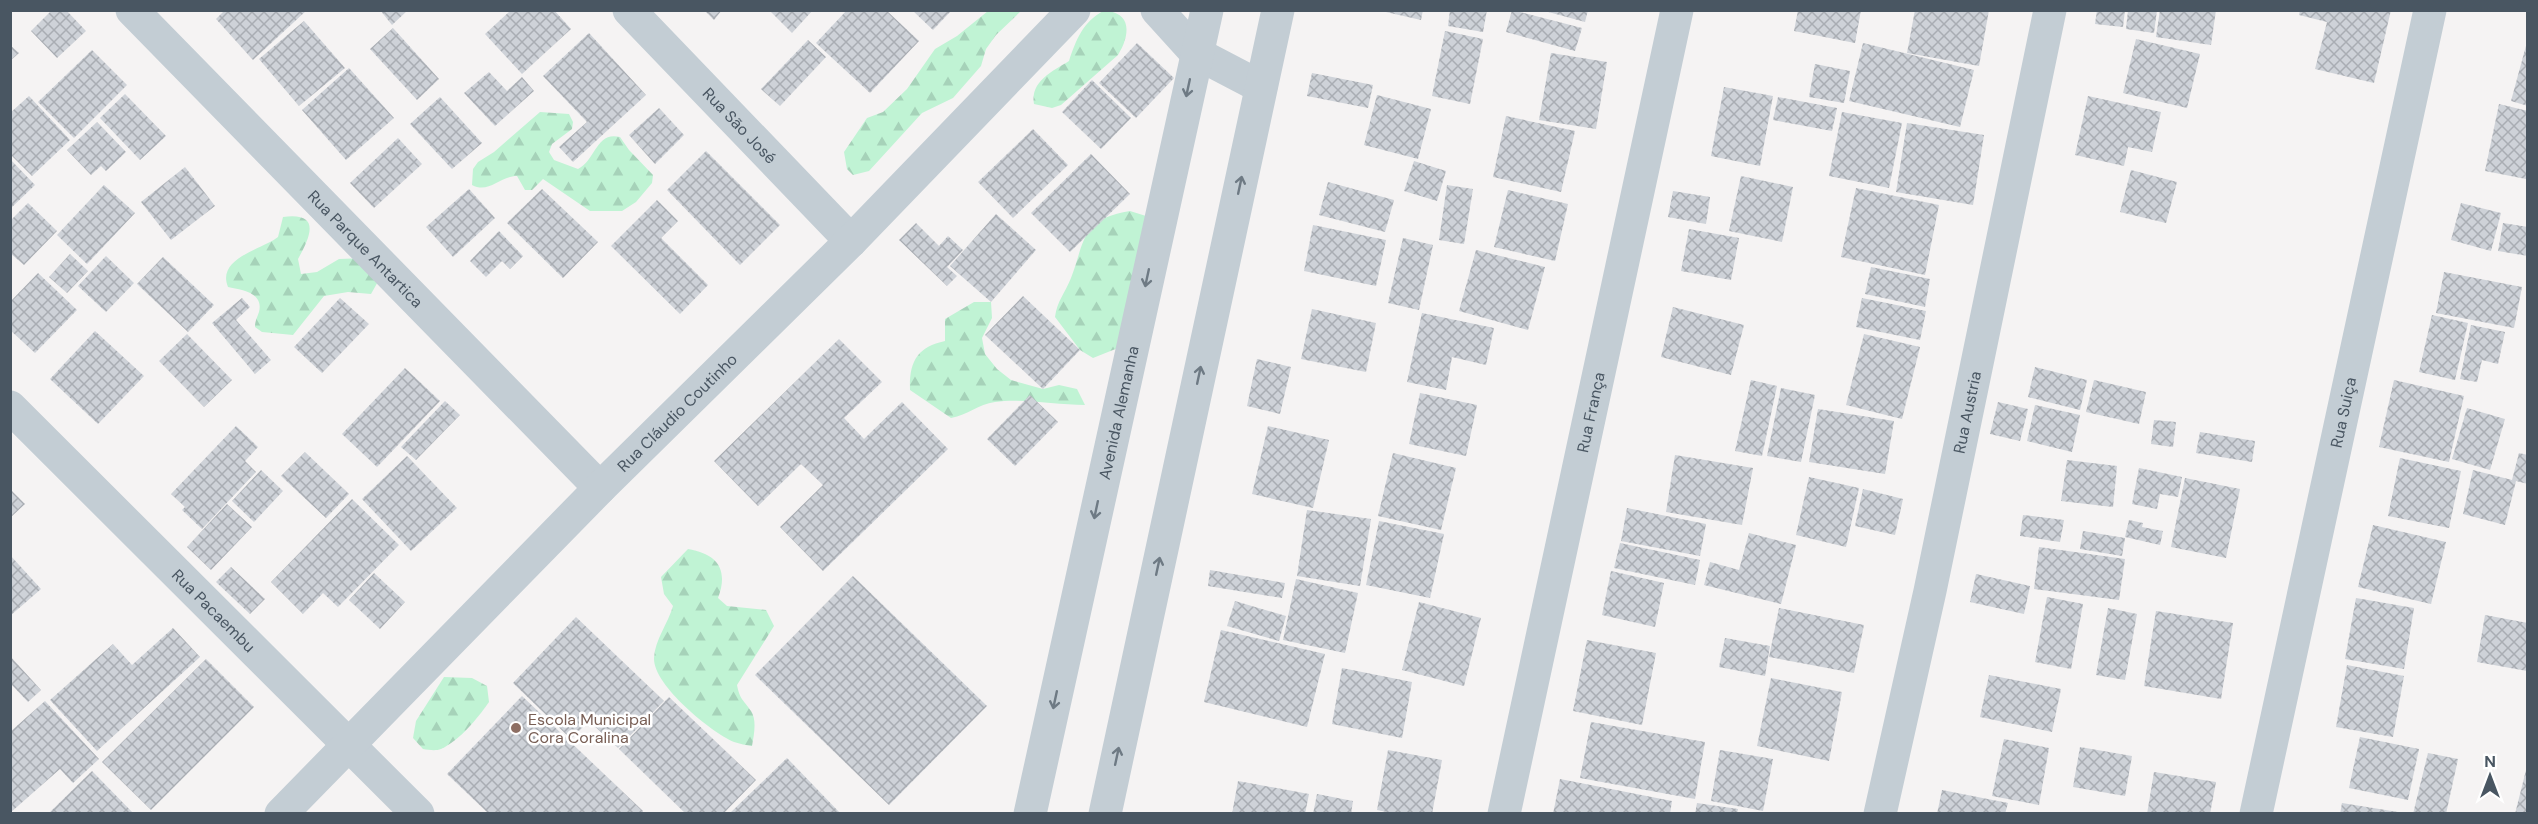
<svg xmlns="http://www.w3.org/2000/svg" width="2538" height="824" font-family="'DM Sans',sans-serif">
  <style>
    .forest { fill: url(#forest-firs) }
    .building { fill: url(#building-cross-hatch) }
    .lines { fill: none; stroke-linecap: round; stroke-linejoin: round }
    .minor { stroke: #c3cdd4; stroke-width: 33 }
    .oneway { stroke: #6e7a84 }
    .education-dot { fill: #8d6e63; stroke: #fff; stroke-width: 2 }
    .labels { text-anchor: middle; dominant-baseline: central; stroke-width: 5; stroke-linejoin: round; paint-order: stroke }
    .street-label { font-size: 16px; fill: #495662; stroke: #fff }
    .education-label { font-size: 16px; fill: #785e54; stroke: #fff; text-anchor: start }
  </style>
  <defs>
    <pattern id="forest-firs" width="22" height="20" patternUnits="userSpaceOnUse" patternTransform="scale(1.5)"><rect width="22" height="20" fill="#c0f3d4"/><path d="M5 1l3.5 6h-7zM16 11l3.5 6h-7z" fill="#a6d2b9"/></pattern>
    <pattern id="building-cross-hatch" width="8" height="8" patternUnits="userSpaceOnUse" patternTransform="scale(1.5)"><rect width="8" height="8" fill="#ced2d8"/><path d="M0 0l8 8M0 8l8-8" fill="none" stroke="#a9adb3"/></pattern>
  </defs>
  <rect width="100%" height="100%" fill="#f5f3f3"/>
  <g class="forest">
    <polygon points="988,11 1021,11 996,35 986,49 981,66 953,98 922,113 869,171 853,175 847,169 844,152 867,118 883,112 907,89 935,49 957,36"/>
    <path d="M1103 11C1133 11 1130 36 1118 55L1061 105 1052 108 1034 104C1030 81 1053 71 1069 61 1076 40 1083 22 1103 11Z"/>
    <path d="M540 112 569 114 573 122 572 129 552 144 549 152 554 160 578 169C596 160 596 131 620 137L629 150 653 175 652 183 636 202 622 211H590L543 179 532 190H525L517 176C500 176 489 194 472 185L473 169 478 162 494 152Z"/>
    <path d="M1130 211 1146 216 1118 348 1093 358 1080 350 1055 317C1057 301 1065 293 1071 278 1085 242 1080 219 1130 211Z"/>
    <path d="M283 217C322 212 310 237 298 259L301 274 317 272 339 259 366 258 380 278 371 294 348 292 324 296 293 335 262 332 255 327C255 321 257 318 259 312 264 292 241 290 228 287 216 258 263 249 278 237Z"/>
    <path d="M974 302H991L992 318 982 338 985 354 997 369 1011 380 1043 389 1059 385 1077 389 1085 405C1056 405 1022 398 995 402 978 404 968 415 951 418L910 390C909 362 917 347 945 341V319Z"/>
    <path d="M688 549C717 554 729 569 718 598L727 606 766 610 774 626 737 685C740 700 743 699 751 711 757 720 754 735 752 746 746 745 740 744 734 742 711 732 653 685 654 658 655 639 668 624 673 606L664 594 661 577Z"/>
    <path d="M444 677 472 678 487 686 489 702C477 719 460 740 441 749 436 751 429 750 423 749L413 738 416 721Z"/>
  </g>
  <g class="building">
    <polygon points="52,10 66,10 86,31 57,58 31,31"/>
    <polygon points="225,10 307,10 253,60 216,19"/>
    <polygon points="380,10 408,10 392,25"/>
    <polygon points="511,10 554,10 571,29 522,74 485,34"/>
    <polygon points="704,10 722,10 714,20"/>
    <polygon points="769,10 813,10 792,33"/>
    <polygon points="847,10 886,10 919,41 870,93 816,43"/>
    <polygon points="912,10 952,10 933,30"/>
    <polygon points="1377,10 1423,10 1421,20"/>
    <polygon points="1450,10 1487,10 1483,32 1448,26"/>
    <polygon points="1512,10 1582,28 1575,51 1506,32"/>
    <polygon points="1541,10 1588,10 1585,22"/>
    <polygon points="1798,10 1861,10 1855,43 1794,31"/>
    <polygon points="1915,10 1989,10 1979,66 1907,53"/>
    <polygon points="2097,10 2125,10 2123,27 2095,24"/>
    <polygon points="2128,10 2157,10 2154,33 2126,29"/>
    <polygon points="2160,10 2216,10 2211,45 2156,37"/>
    <polygon points="2300,10 2391,10 2374,83 2315,69 2327,22 2299,15"/>
    <polygon points="304,21 345,68 299,106 259,59"/>
    <polygon points="393,28 439,79 417,100 370,49"/>
    <polygon points="1445,31 1483,39 1470,104 1432,96"/>
    <polygon points="589,33 646,95 573,162 559,147 587,122 543,76"/>
    <polygon points="2136,39 2200,54 2187,108 2123,93"/>
    <polygon points="808,40 826,57 780,106 761,89"/>
    <polygon points="2527,42 2528,42 2528,106 2511,101"/>
    <polygon points="1137,43 1174,78 1136,118 1099,83"/>
    <polygon points="1863,43 1974,70 1960,127 1849,101"/>
    <polygon points="10,45 19,53 10,61"/>
    <polygon points="92,50 127,85 74,138 38,102"/>
    <polygon points="1551,53 1607,62 1596,129 1539,120"/>
    <polygon points="1815,64 1850,71 1844,103 1809,97"/>
    <polygon points="349,68 394,118 346,160 302,110"/>
    <polygon points="489,72 507,91 522,77 534,91 495,126 464,93"/>
    <polygon points="1312,73 1373,85 1368,108 1307,96"/>
    <polygon points="1092,80 1131,118 1101,149 1062,112"/>
    <polygon points="1724,87 1773,96 1760,166 1711,156"/>
    <polygon points="125,94 166,136 140,160 100,118"/>
    <polygon points="1377,95 1431,109 1418,159 1364,145"/>
    <polygon points="29,96 70,140 32,176 10,154 10,113"/>
    <polygon points="2088,96 2161,112 2152,152 2128,147 2124,166 2075,155"/>
    <polygon points="440,97 482,143 452,169 410,124"/>
    <polygon points="1778,97 1837,108 1832,131 1773,120"/>
    <polygon points="2499,104 2528,111 2526,179 2485,171"/>
    <polygon points="659,108 684,135 655,164 629,135"/>
    <polygon points="1842,112 1902,123 1889,188 1829,176"/>
    <polygon points="1506,116 1575,131 1561,192 1493,177"/>
    <polygon points="97,122 126,152 106,171 101,166 91,175 67,150"/>
    <polygon points="1907,123 1984,135 1973,205 1896,192"/>
    <polygon points="1033,129 1068,165 1013,218 978,182"/>
    <polygon points="398,138 422,164 374,208 350,183"/>
    <polygon points="706,151 780,225 740,265 667,190"/>
    <polygon points="1091,154 1130,194 1070,252 1031,213"/>
    <polygon points="10,159 35,185 10,209"/>
    <polygon points="1414,161 1446,171 1437,201 1404,191"/>
    <polygon points="185,167 215,206 171,240 141,202"/>
    <polygon points="2131,170 2177,182 2166,223 2120,212"/>
    <polygon points="1741,176 1793,187 1782,242 1729,231"/>
    <polygon points="1328,182 1394,200 1385,232 1319,215"/>
    <polygon points="104,185 135,213 87,264 57,235"/>
    <polygon points="1447,185 1473,189 1464,244 1439,240"/>
    <polygon points="1856,188 1939,205 1925,275 1841,257"/>
    <polygon points="469,189 495,218 453,257 426,227"/>
    <polygon points="542,189 598,242 563,278 507,223"/>
    <polygon points="1508,190 1568,204 1555,261 1494,247"/>
    <polygon points="1673,191 1710,197 1706,224 1668,217"/>
    <polygon points="657,200 678,221 661,238 708,285 680,314 611,246"/>
    <polygon points="28,203 57,231 24,265 10,253 10,221"/>
    <polygon points="2461,203 2501,213 2491,251 2451,240"/>
    <polygon points="996,214 1036,250 991,302 950,266"/>
    <polygon points="916,223 939,246 948,236 963,250 947,267 957,276 947,286 899,240"/>
    <polygon points="2503,223 2528,227 2528,256 2498,251"/>
    <polygon points="1313,225 1386,240 1376,286 1304,271"/>
    <polygon points="1689,229 1739,238 1731,280 1681,271"/>
    <polygon points="499,231 523,256 510,269 502,261 486,277 470,261"/>
    <polygon points="1403,238 1433,245 1419,310 1388,303"/>
    <polygon points="1476,250 1545,267 1528,330 1459,311"/>
    <polygon points="70,254 88,271 67,293 49,277"/>
    <polygon points="106,256 134,283 106,312 78,286"/>
    <polygon points="163,257 214,305 188,332 137,284"/>
    <polygon points="1871,267 1930,279 1925,307 1865,294"/>
    <polygon points="2444,272 2522,287 2514,328 2436,313"/>
    <polygon points="38,273 77,310 35,353 10,330 10,302"/>
    <polygon points="1023,296 1080,350 1043,389 985,335"/>
    <polygon points="242,298 250,307 236,320 271,360 255,374 212,323"/>
    <polygon points="340,298 369,324 322,373 294,347"/>
    <polygon points="1862,298 1926,311 1920,340 1856,327"/>
    <polygon points="1673,307 1744,325 1731,375 1661,357"/>
    <polygon points="1312,309 1376,323 1366,372 1301,359"/>
    <polygon points="1422,313 1494,328 1486,365 1452,357 1446,390 1407,382"/>
    <polygon points="2432,315 2468,323 2455,380 2419,372"/>
    <polygon points="2471,325 2505,332 2498,364 2482,360 2477,382 2460,379"/>
    <polygon points="95,331 144,376 98,424 50,379"/>
    <polygon points="187,334 232,380 204,407 159,361"/>
    <polygon points="1864,334 1920,347 1902,419 1846,405"/>
    <polygon points="839,339 882,382 844,418 864,439 902,402 948,449 823,571 780,527 823,485 801,464 758,506 714,461"/>
    <polygon points="1257,359 1291,367 1280,414 1247,406"/>
    <polygon points="2035,367 2087,380 2080,410 2028,397"/>
    <polygon points="405,368 440,401 377,467 342,434"/>
    <polygon points="1751,380 1777,386 1762,456 1735,451"/>
    <polygon points="2094,380 2146,392 2139,424 2086,412"/>
    <polygon points="2394,380 2464,396 2449,462 2379,447"/>
    <polygon points="1781,388 1815,395 1801,462 1767,456"/>
    <polygon points="1420,393 1477,405 1466,456 1409,444"/>
    <polygon points="1030,395 1058,422 1015,466 987,439"/>
    <polygon points="445,401 460,415 416,460 401,447"/>
    <polygon points="1998,402 2028,409 2020,441 1990,434"/>
    <polygon points="2035,405 2080,415 2072,452 2027,441"/>
    <polygon points="2467,408 2505,419 2490,470 2452,459"/>
    <polygon points="1818,409 1894,421 1885,474 1809,462"/>
    <polygon points="2154,420 2176,422 2173,447 2151,444"/>
    <polygon points="236,426 258,447 245,461 256,472 202,529 182,510 185,507 171,494"/>
    <polygon points="1268,426 1329,440 1313,508 1252,494"/>
    <polygon points="2200,432 2255,441 2252,462 2196,453"/>
    <polygon points="305,452 349,494 326,518 281,476"/>
    <polygon points="1393,453 1456,468 1441,530 1378,516"/>
    <polygon points="2519,453 2528,455 2528,484 2516,481 2505,525 2463,514 2473,470 2512,480"/>
    <polygon points="1675,455 1753,468 1742,525 1666,512"/>
    <polygon points="407,456 457,508 411,551 362,499"/>
    <polygon points="2400,458 2461,471 2449,528 2388,516"/>
    <polygon points="2067,460 2117,466 2113,507 2061,501"/>
    <polygon points="2139,468 2182,477 2178,497 2160,494 2157,509 2132,504"/>
    <polygon points="261,470 283,491 254,522 232,501"/>
    <polygon points="1809,477 1859,488 1846,547 1796,535"/>
    <polygon points="2185,478 2240,489 2226,558 2171,547"/>
    <polygon points="10,489 25,504 10,518"/>
    <polygon points="1863,489 1903,499 1895,535 1855,526"/>
    <polygon points="352,499 399,545 338,607 323,593 303,614 271,582"/>
    <polygon points="227,504 252,527 211,570 187,547"/>
    <polygon points="1627,508 1706,524 1700,556 1621,541"/>
    <polygon points="1307,510 1371,519 1360,586 1297,576"/>
    <polygon points="2023,515 2064,520 2060,542 2020,536"/>
    <polygon points="2129,520 2143,523 2142,527 2163,531 2160,545 2125,537"/>
    <polygon points="1379,521 1444,534 1430,598 1366,585"/>
    <polygon points="2373,525 2446,542 2431,604 2358,587"/>
    <polygon points="2083,531 2125,538 2122,556 2080,549"/>
    <polygon points="1749,533 1796,545 1781,604 1704,585 1710,562 1739,570"/>
    <polygon points="1620,543 1700,560 1695,585 1614,568"/>
    <polygon points="2039,547 2125,559 2119,600 2034,589"/>
    <polygon points="10,555 41,589 10,616"/>
    <polygon points="231,567 265,599 250,614 216,582"/>
    <polygon points="1210,570 1285,583 1282,598 1208,586"/>
    <polygon points="1611,571 1664,583 1655,627 1602,615"/>
    <polygon points="374,573 405,602 380,629 349,600"/>
    <polygon points="1976,574 2030,586 2024,614 1970,602"/>
    <polygon points="853,576 987,706 889,805 755,675"/>
    <polygon points="1296,579 1358,593 1345,653 1283,640"/>
    <polygon points="2047,597 2083,604 2071,669 2035,662"/>
    <polygon points="2356,598 2414,608 2404,669 2345,659"/>
    <polygon points="1235,601 1286,616 1279,641 1227,626"/>
    <polygon points="1419,602 1481,618 1464,686 1402,670"/>
    <polygon points="1779,608 1864,625 1854,673 1769,657"/>
    <polygon points="2108,608 2137,614 2125,680 2096,675"/>
    <polygon points="2156,611 2233,623 2221,699 2144,686"/>
    <polygon points="2485,615 2528,623 2527,671 2477,662"/>
    <polygon points="576,617 664,701 618,748 589,721 571,739 513,683"/>
    <polygon points="173,628 200,657 97,751 50,700 113,644 132,665"/>
    <polygon points="1221,630 1325,654 1307,727 1204,702"/>
    <polygon points="1725,638 1770,646 1765,676 1719,667"/>
    <polygon points="1587,640 1656,653 1642,725 1573,711"/>
    <polygon points="10,656 41,690 28,702 10,683"/>
    <polygon points="206,659 254,707 151,810 102,762"/>
    <polygon points="2347,665 2404,676 2393,737 2336,727"/>
    <polygon points="1342,668 1412,682 1402,738 1332,724"/>
    <polygon points="1989,675 2061,689 2052,732 1980,717"/>
    <polygon points="1771,678 1842,692 1829,761 1757,746"/>
    <polygon points="522,696 643,811 641,814 489,814 447,774"/>
    <polygon points="669,697 756,780 723,814 686,814 619,749"/>
    <polygon points="45,701 99,759 73,783 60,769 10,813 10,732"/>
    <polygon points="1591,722 1705,742 1695,799 1580,778"/>
    <polygon points="2360,737 2419,749 2408,800 2349,788"/>
    <polygon points="2004,739 2049,748 2039,805 1992,796"/>
    <polygon points="2080,747 2132,756 2125,796 2073,787"/>
    <polygon points="1388,750 1442,760 1432,814 1396,814 1377,810"/>
    <polygon points="1720,750 1773,759 1763,811 1711,801"/>
    <polygon points="2428,753 2458,759 2446,814 2413,814"/>
    <polygon points="787,758 841,814 729,814"/>
    <polygon points="2527,766 2528,814 2515,814"/>
    <polygon points="92,771 134,814 48,814"/>
    <polygon points="2154,772 2216,782 2210,814 2147,814"/>
    <polygon points="1560,779 1672,801 1670,814 1553,814"/>
    <polygon points="1238,781 1309,794 1305,814 1232,814"/>
    <polygon points="1942,790 2008,803 2005,814 1937,814"/>
    <polygon points="1317,794 1353,801 1351,814 1313,814"/>
    <polygon points="1697,803 1738,809 1737,814 1695,814"/>
    <polygon points="2342,803 2398,812 2398,814 2340,814"/>
  </g>
  <g class="lines">
    <g class="minor">
      <path id="s1" d="M132 10 600 488"/>
      <path id="s2" d="M629 10 851 241"/>
      <polyline points="1157,10 1196,53 1261,87"/>
      <path id="s3" d="M10 407 418 814"/>
      <path id="s4" d="M281 814 600 488 851 241 1074 10"/>
      <path id="s5" d="M1030 814 1207 10"/>
      <polyline points="1105,814 1278,10"/>
      <path id="s6" d="M1504 814 1677 10"/>
      <path id="s7" d="M1880 814 1930 591 2050 10"/>
      <path id="s8" d="M2256 814 2430 10"/>
    </g>
  </g>
  <defs><path id="oneway-shaft" d="M-6 0H5M1.5-3L5.5 0L1.5 3" fill="none" stroke-width="1.6" stroke-linecap="round" stroke-linejoin="round" transform="scale(1.5)"/></defs>
  <g class="oneway">
    <use href="#oneway-shaft" transform="translate(1188 88) rotate(102)"/>
    <use href="#oneway-shaft" transform="translate(1240 185) rotate(-78)"/>
    <use href="#oneway-shaft" transform="translate(1147 278) rotate(102)"/>
    <use href="#oneway-shaft" transform="translate(1199 375) rotate(-78)"/>
    <use href="#oneway-shaft" transform="translate(1096 510) rotate(102)"/>
    <use href="#oneway-shaft" transform="translate(1158 566) rotate(-78)"/>
    <use href="#oneway-shaft" transform="translate(1055 700) rotate(102)"/>
    <use href="#oneway-shaft" transform="translate(1117 756) rotate(-78)"/>
  </g>
  <circle class="education-dot" cx="516" cy="728" r="6"/>
  <g class="labels">
    <g class="street-label">
      <text stroke="none"><textPath href="#s2" startOffset="160">Rua São José</textPath></text>
      <text stroke="none"><textPath href="#s1" startOffset="334">Rua Parque Antartica</textPath></text>
      <text stroke="none"><textPath href="#s4" startOffset="564">Rua Cláudio Coutinho</textPath></text>
      <text stroke="none"><textPath href="#s5" startOffset="411">Avenida Alemanha</textPath></text>
      <text stroke="none"><textPath href="#s6" startOffset="411">Rua França</textPath></text>
      <text stroke="none"><textPath href="#s7" startOffset="411">Rua Austria</textPath></text>
      <text stroke="none"><textPath href="#s8" startOffset="411">Rua Suiça</textPath></text>
      <text stroke="none"><textPath href="#s3" startOffset="288">Rua Pacaembu</textPath></text>
    </g>
    <g class="education-label">
      <text x="528" y="719">Escola Municipal<tspan x="528" dy="18">Cora Coralina</tspan></text>
    </g>
  </g>
  <rect width="2538" height="824" fill="none" stroke="#495662" stroke-width="24"/>
  <g transform="translate(2490 776)" stroke="#ffffff" stroke-width="4.5" paint-order="stroke">
  <path d="M0-4.5L10 22L0 15L-10 22Z" fill="#495662"/>
  <text y="-9" font-size="16" font-weight="bold" text-anchor="middle" fill="#495662">N</text>
  </g>
</svg>
